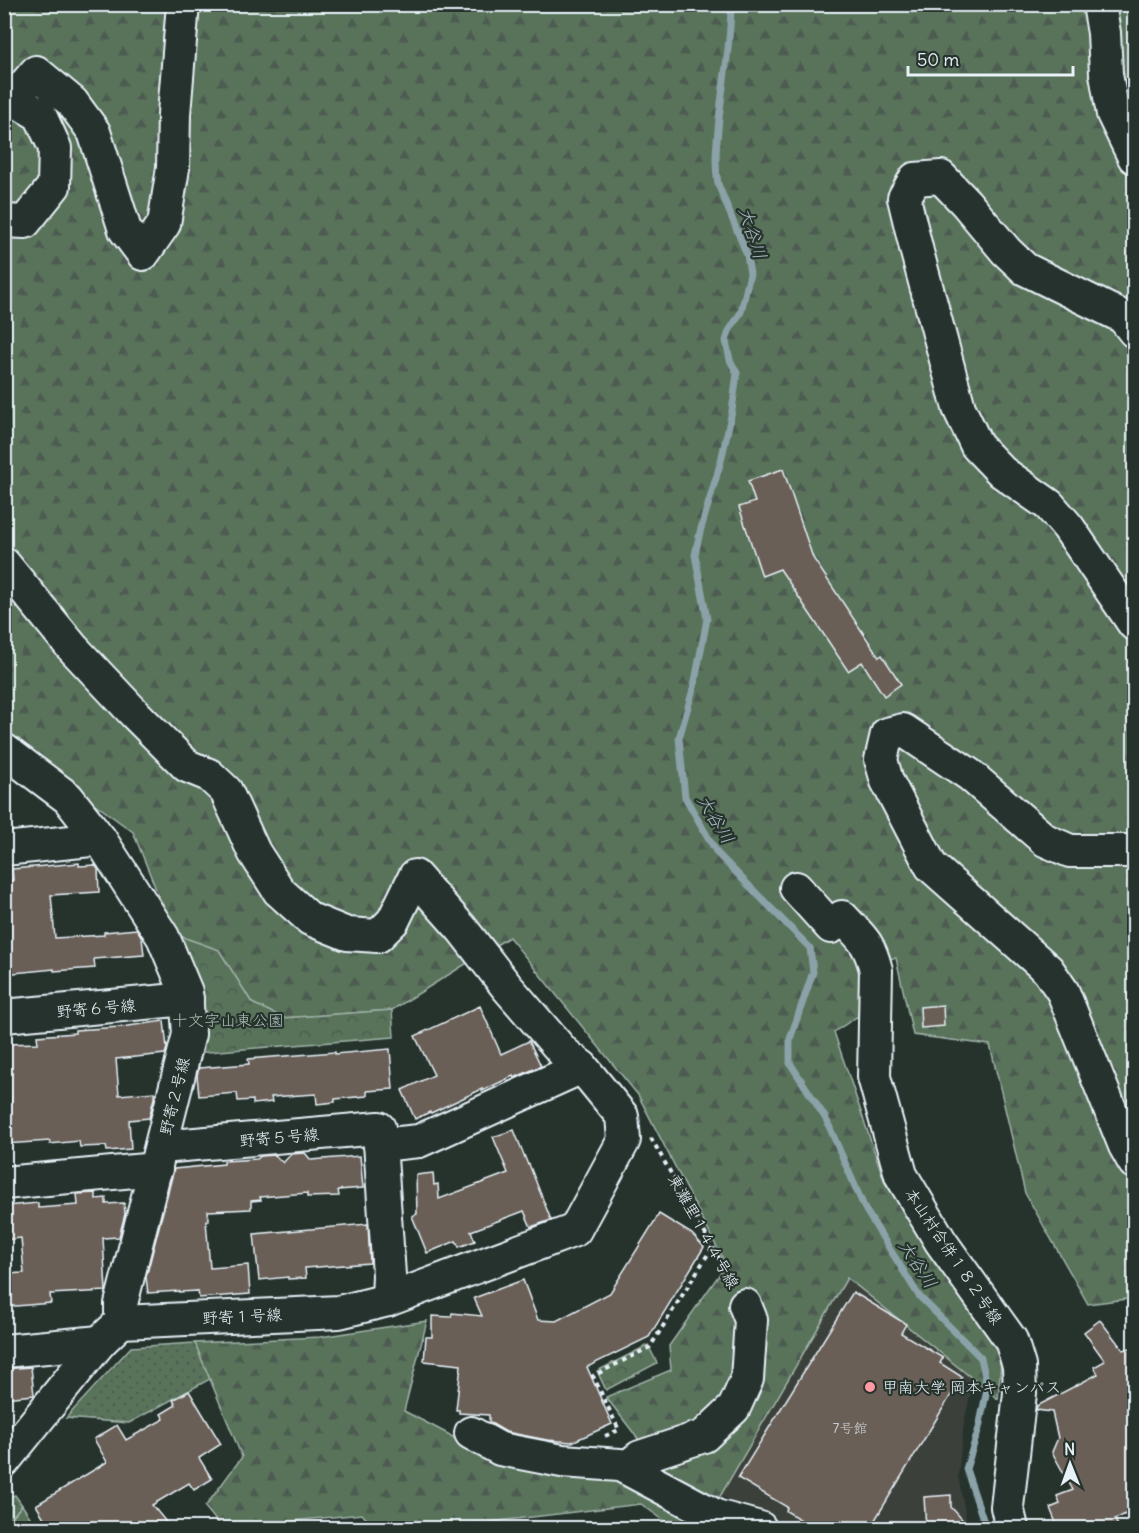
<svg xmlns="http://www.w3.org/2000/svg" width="1139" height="1533" font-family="Delius,'Klee One',sans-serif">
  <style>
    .built { fill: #3a403a }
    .grass { fill: url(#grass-dots); stroke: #a0b2a9; stroke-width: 1.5 }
    .forest { fill: url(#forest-firs); stroke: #a0b2a9; stroke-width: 1.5 }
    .park { fill: url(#park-crowns); stroke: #a0b2a9; stroke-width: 1.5 }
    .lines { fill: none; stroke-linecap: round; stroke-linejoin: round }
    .stream { stroke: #8aa2a8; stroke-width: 7 }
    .building { fill: #6a5e57; stroke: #e8f1f8; stroke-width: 1.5 }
    .minor-casing { stroke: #e8f1f8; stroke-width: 36 }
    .path { stroke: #e8f1f8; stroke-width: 4; stroke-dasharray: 4.5 4.5; stroke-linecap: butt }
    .minor { stroke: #26332d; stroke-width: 32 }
    .poi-dot { fill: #ff9aa2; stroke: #26332d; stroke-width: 2 }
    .labels { text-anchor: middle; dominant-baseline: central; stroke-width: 4.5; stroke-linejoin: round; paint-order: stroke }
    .number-label { font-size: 14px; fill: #c8ccd0 }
    .street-label { font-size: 16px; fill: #e8f1f8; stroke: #26332d }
    .park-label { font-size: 16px; fill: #aebfb9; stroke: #26332d }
    .poi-label { font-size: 16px; fill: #e8f1f8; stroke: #26332d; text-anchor: start }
    .water-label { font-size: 18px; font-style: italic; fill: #aabcc3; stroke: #26332d }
  </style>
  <defs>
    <pattern id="grass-dots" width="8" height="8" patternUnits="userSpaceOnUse" patternTransform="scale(1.5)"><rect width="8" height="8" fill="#58735a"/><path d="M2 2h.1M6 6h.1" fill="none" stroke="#4e5b51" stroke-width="1.8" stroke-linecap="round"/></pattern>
    <pattern id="forest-firs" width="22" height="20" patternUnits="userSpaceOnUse" patternTransform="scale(1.5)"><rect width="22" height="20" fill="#58735a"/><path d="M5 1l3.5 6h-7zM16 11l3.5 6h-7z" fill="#4e5b51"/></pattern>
    <pattern id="park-crowns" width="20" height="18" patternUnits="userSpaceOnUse" patternTransform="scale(1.5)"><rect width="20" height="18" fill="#58735a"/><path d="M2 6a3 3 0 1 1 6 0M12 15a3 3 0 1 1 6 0" fill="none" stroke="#4e5b51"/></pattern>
  </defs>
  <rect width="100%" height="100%" fill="#26332d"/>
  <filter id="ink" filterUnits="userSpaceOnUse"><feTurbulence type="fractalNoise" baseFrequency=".0167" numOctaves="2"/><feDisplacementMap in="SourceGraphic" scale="12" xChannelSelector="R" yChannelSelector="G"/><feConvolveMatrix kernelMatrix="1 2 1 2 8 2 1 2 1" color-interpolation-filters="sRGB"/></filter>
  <g filter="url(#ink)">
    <polygon class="built" points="852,1244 975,1372 964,1423 958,1476 966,1518 976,1528 784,1528 741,1507 655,1458"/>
    <g class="grass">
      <polygon points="195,1343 210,1379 129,1423 66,1418 131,1347"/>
      <polygon points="15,1495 22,1505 5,1526 5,1499"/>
    </g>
    <g class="forest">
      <polygon points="5,5 1134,5 1134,1298 1088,1304 1025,1193 990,1045 913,1035 896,958 862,962 858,1016 834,1032 885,1183 1002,1350 998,1399 847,1278 704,1524 673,1527 641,1504 440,1528 374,1528 362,1514 222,1528 205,1507 242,1457 195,1343 320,1337 427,1321 404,1411 448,1434 483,1458 597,1475 659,1466 606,1397 671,1370 669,1346 726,1265 638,1095 509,937 392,1010 283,1018 252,1003 219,950 174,934 133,832 5,738"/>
      <polygon points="22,1505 37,1528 5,1528 5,1526"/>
    </g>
    <g class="park">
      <polygon points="174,934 219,950 252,1003 283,1018 392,1010 394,1037 195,1053"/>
      <polygon points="648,1345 657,1363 606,1390 597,1371"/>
    </g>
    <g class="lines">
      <path class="stream" d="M731 4C731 43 723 81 719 119 717 141 714 162 718 184L747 255 750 274 741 312 729 331 726 341 730 360 737 373 732 411 721 461 700 532 695 555 707 619 694 686 679 738 685 797 717 853 810 948 813 972 790 1039V1063L826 1119 865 1209 919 1296 981 1358 985 1376 986 1394 979 1428 966 1469 986 1528"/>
    </g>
    <g class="building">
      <polygon points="783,469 813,558 879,657 882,655 901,684 884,696 862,662 848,671 780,569 762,576 739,507 755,502 748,481"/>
      <polygon points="79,863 79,866 95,865 98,869 99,892 51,895 55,938 104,935 104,932 137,929 142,938 144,955 94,959 95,968 54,971 54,969 4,974 4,881 13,880 12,869"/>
      <polygon points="943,1005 944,1026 921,1028 920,1007"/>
      <polygon points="480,1006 501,1054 529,1041 541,1066 514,1078 513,1076 482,1091 482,1089 431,1113 430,1112 415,1119 402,1090 434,1075 415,1036"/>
      <polygon points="164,1021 167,1048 165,1054 116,1059 119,1095 154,1092 154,1098 149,1118 129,1120 131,1149 107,1151 106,1146 80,1147 79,1141 50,1144 50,1141 4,1144 4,1104 11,1103 7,1044 38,1043 37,1036 75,1033 75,1030 121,1027"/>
      <polygon points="390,1049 393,1089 367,1091 367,1096 335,1099 335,1102 317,1104 316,1094 271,1097 272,1102 253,1104 253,1100 238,1101 237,1093 199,1096 197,1075 199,1068 249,1064 248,1059 335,1052 335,1054"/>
      <polygon points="514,1130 528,1165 529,1164 551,1220 531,1227 524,1211 471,1231 475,1241 459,1247 456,1241 427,1253 412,1216 417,1214 416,1175 433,1173 434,1185 438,1184 439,1199 508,1173 493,1137"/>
      <polygon points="305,1153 311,1160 360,1156 363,1188 338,1190 339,1196 307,1197 307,1193 260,1197 261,1200 251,1201 251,1209 208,1211 209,1221 206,1221 210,1268 248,1265 250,1294 199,1298 198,1291 179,1292 179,1291 148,1293 146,1277 174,1169 224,1164 224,1161 257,1159 261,1156 275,1155 283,1163 291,1154"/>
      <polygon points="96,1193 96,1199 106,1198 106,1204 124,1203 125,1214 119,1237 103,1238 106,1291 50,1294 51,1303 4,1307 4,1274 24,1273 21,1238 4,1240 6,1206 38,1203 38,1208 78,1205 77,1194"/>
      <polygon points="659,1214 692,1234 704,1247 649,1337 587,1367 612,1424 572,1442 547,1440 506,1432 489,1422 489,1415 459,1413 459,1410 456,1410 461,1365 424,1361 426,1337 432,1337 432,1316 451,1317 452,1313 482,1316 474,1298 523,1280 538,1320 556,1321 610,1293"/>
      <polygon points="368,1224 370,1263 305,1268 306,1278 288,1279 288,1277 259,1280 254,1234"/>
      <polygon points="853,1292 906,1324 901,1333 943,1358 940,1363 962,1377 870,1528 814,1528 786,1511 787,1507 738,1478"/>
      <polygon points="1100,1320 1123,1350 1134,1347 1134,1510 1115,1519 1119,1528 1058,1528 1050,1508 1060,1504 1057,1496 1073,1490 1052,1452 1058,1438 1052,1412 1036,1410 1037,1406 1098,1374 1094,1367 1105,1361 1084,1332"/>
      <polygon points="31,1367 34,1395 4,1398 4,1369"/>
      <polygon points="189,1391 221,1444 199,1458 212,1479 194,1490 189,1483 152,1505 171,1528 50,1528 36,1505 107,1462 94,1439 117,1425 126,1440 164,1419 161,1414 176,1405 173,1400"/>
      <polygon points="951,1495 951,1507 970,1528 926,1528 924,1497"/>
    </g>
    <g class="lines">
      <defs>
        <g id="minor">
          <polyline points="1099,4 1104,33 1106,74 1113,114 1134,157"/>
          <polyline points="4,221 25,222 54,186 55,148 40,115 13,99 36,72 72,102 94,132 125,230 143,254 164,224 173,168 174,114 183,4"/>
          <polyline points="1134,331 1123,317 1025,269 1006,251 966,203 941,177 915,179 904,198 917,252 959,408 977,446 1002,472 1049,505 1068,527 1134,624"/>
          <polyline points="4,564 72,647 136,715 187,766 209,775 226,791 254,852 279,891 310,919 347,934 378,936 393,921 415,876 462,929 507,987 564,1053 582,1067 622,1116 624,1140 575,1230 388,1300 339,1312 121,1322 100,1342 4,1461"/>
          <polyline points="4,750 68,798 100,839 163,937 186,992 189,1034 121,1304 121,1322"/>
          <polyline points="4,849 100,839"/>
          <polyline points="1134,851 1070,851 1045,840 970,775 903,730 887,734 881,760 887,781 931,866 1048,970 1063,992 1125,1146 1134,1162"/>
          <path d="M796 888 831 927 842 917C862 938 869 942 876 970L874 1077 901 1175 941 1242 1011 1340 1019 1366 1020 1393 1007 1507 1012 1528"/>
          <polyline points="4,1016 187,999"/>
          <polyline points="380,1145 419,1141 582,1067"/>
          <polyline points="161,1147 379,1128 389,1275 388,1300"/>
          <polyline points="4,1183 156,1169"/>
          <polyline points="745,1305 751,1320 747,1379 734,1408 704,1436 640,1457 626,1468 716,1516 760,1528"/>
          <polyline points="4,1351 100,1342"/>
          <polyline points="471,1433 500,1449 562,1461 620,1465 626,1468"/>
        </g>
      </defs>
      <use href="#minor" class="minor-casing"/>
      <g class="path">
        <polyline points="651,1138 733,1283"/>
        <polyline points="605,1436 619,1430 593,1376 650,1347 713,1246"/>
      </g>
      <use href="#minor" class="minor"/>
    </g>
  </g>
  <circle class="poi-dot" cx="870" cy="1387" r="6"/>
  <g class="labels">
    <g class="number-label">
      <text x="850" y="1428">7号館</text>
    </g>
    <g class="street-label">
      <text transform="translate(96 1008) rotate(-5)">野寄６号線</text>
      <text transform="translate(174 1096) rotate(-76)">野寄２号線</text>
      <text transform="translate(279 1137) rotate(-5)">野寄５号線</text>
      <text transform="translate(704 1231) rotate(61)">東灘里１４４号線</text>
      <text transform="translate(954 1256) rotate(56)">本山村合併１８２号線</text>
      <text transform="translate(242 1316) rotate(-3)">野寄１号線</text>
    </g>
    <g class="park-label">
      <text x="228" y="1020">十文字山東公園</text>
    </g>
    <g class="poi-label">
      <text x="882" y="1387">甲南大学 岡本キャンパス</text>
    </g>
    <g class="water-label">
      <text transform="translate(753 233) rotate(72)">大谷川</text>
      <text transform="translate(716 819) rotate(59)">大谷川</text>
      <text transform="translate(918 1264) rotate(57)">大谷川</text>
    </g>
  </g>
  <rect width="1139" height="1533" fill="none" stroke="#26332d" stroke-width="24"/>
  <rect x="12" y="12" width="1115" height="1509" fill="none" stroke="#e8f1f8" stroke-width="2" filter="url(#ink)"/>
  <g transform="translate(1070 1464) rotate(359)" stroke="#26332d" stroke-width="4.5" paint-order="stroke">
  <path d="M0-4.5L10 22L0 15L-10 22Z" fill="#e8f1f8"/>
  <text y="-9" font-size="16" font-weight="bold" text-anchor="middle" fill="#e8f1f8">N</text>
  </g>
  <path d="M908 66v9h165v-9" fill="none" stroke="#e8f1f8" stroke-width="3"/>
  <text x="917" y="66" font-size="18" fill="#e8f1f8" stroke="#26332d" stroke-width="4.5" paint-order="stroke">50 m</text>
</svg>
